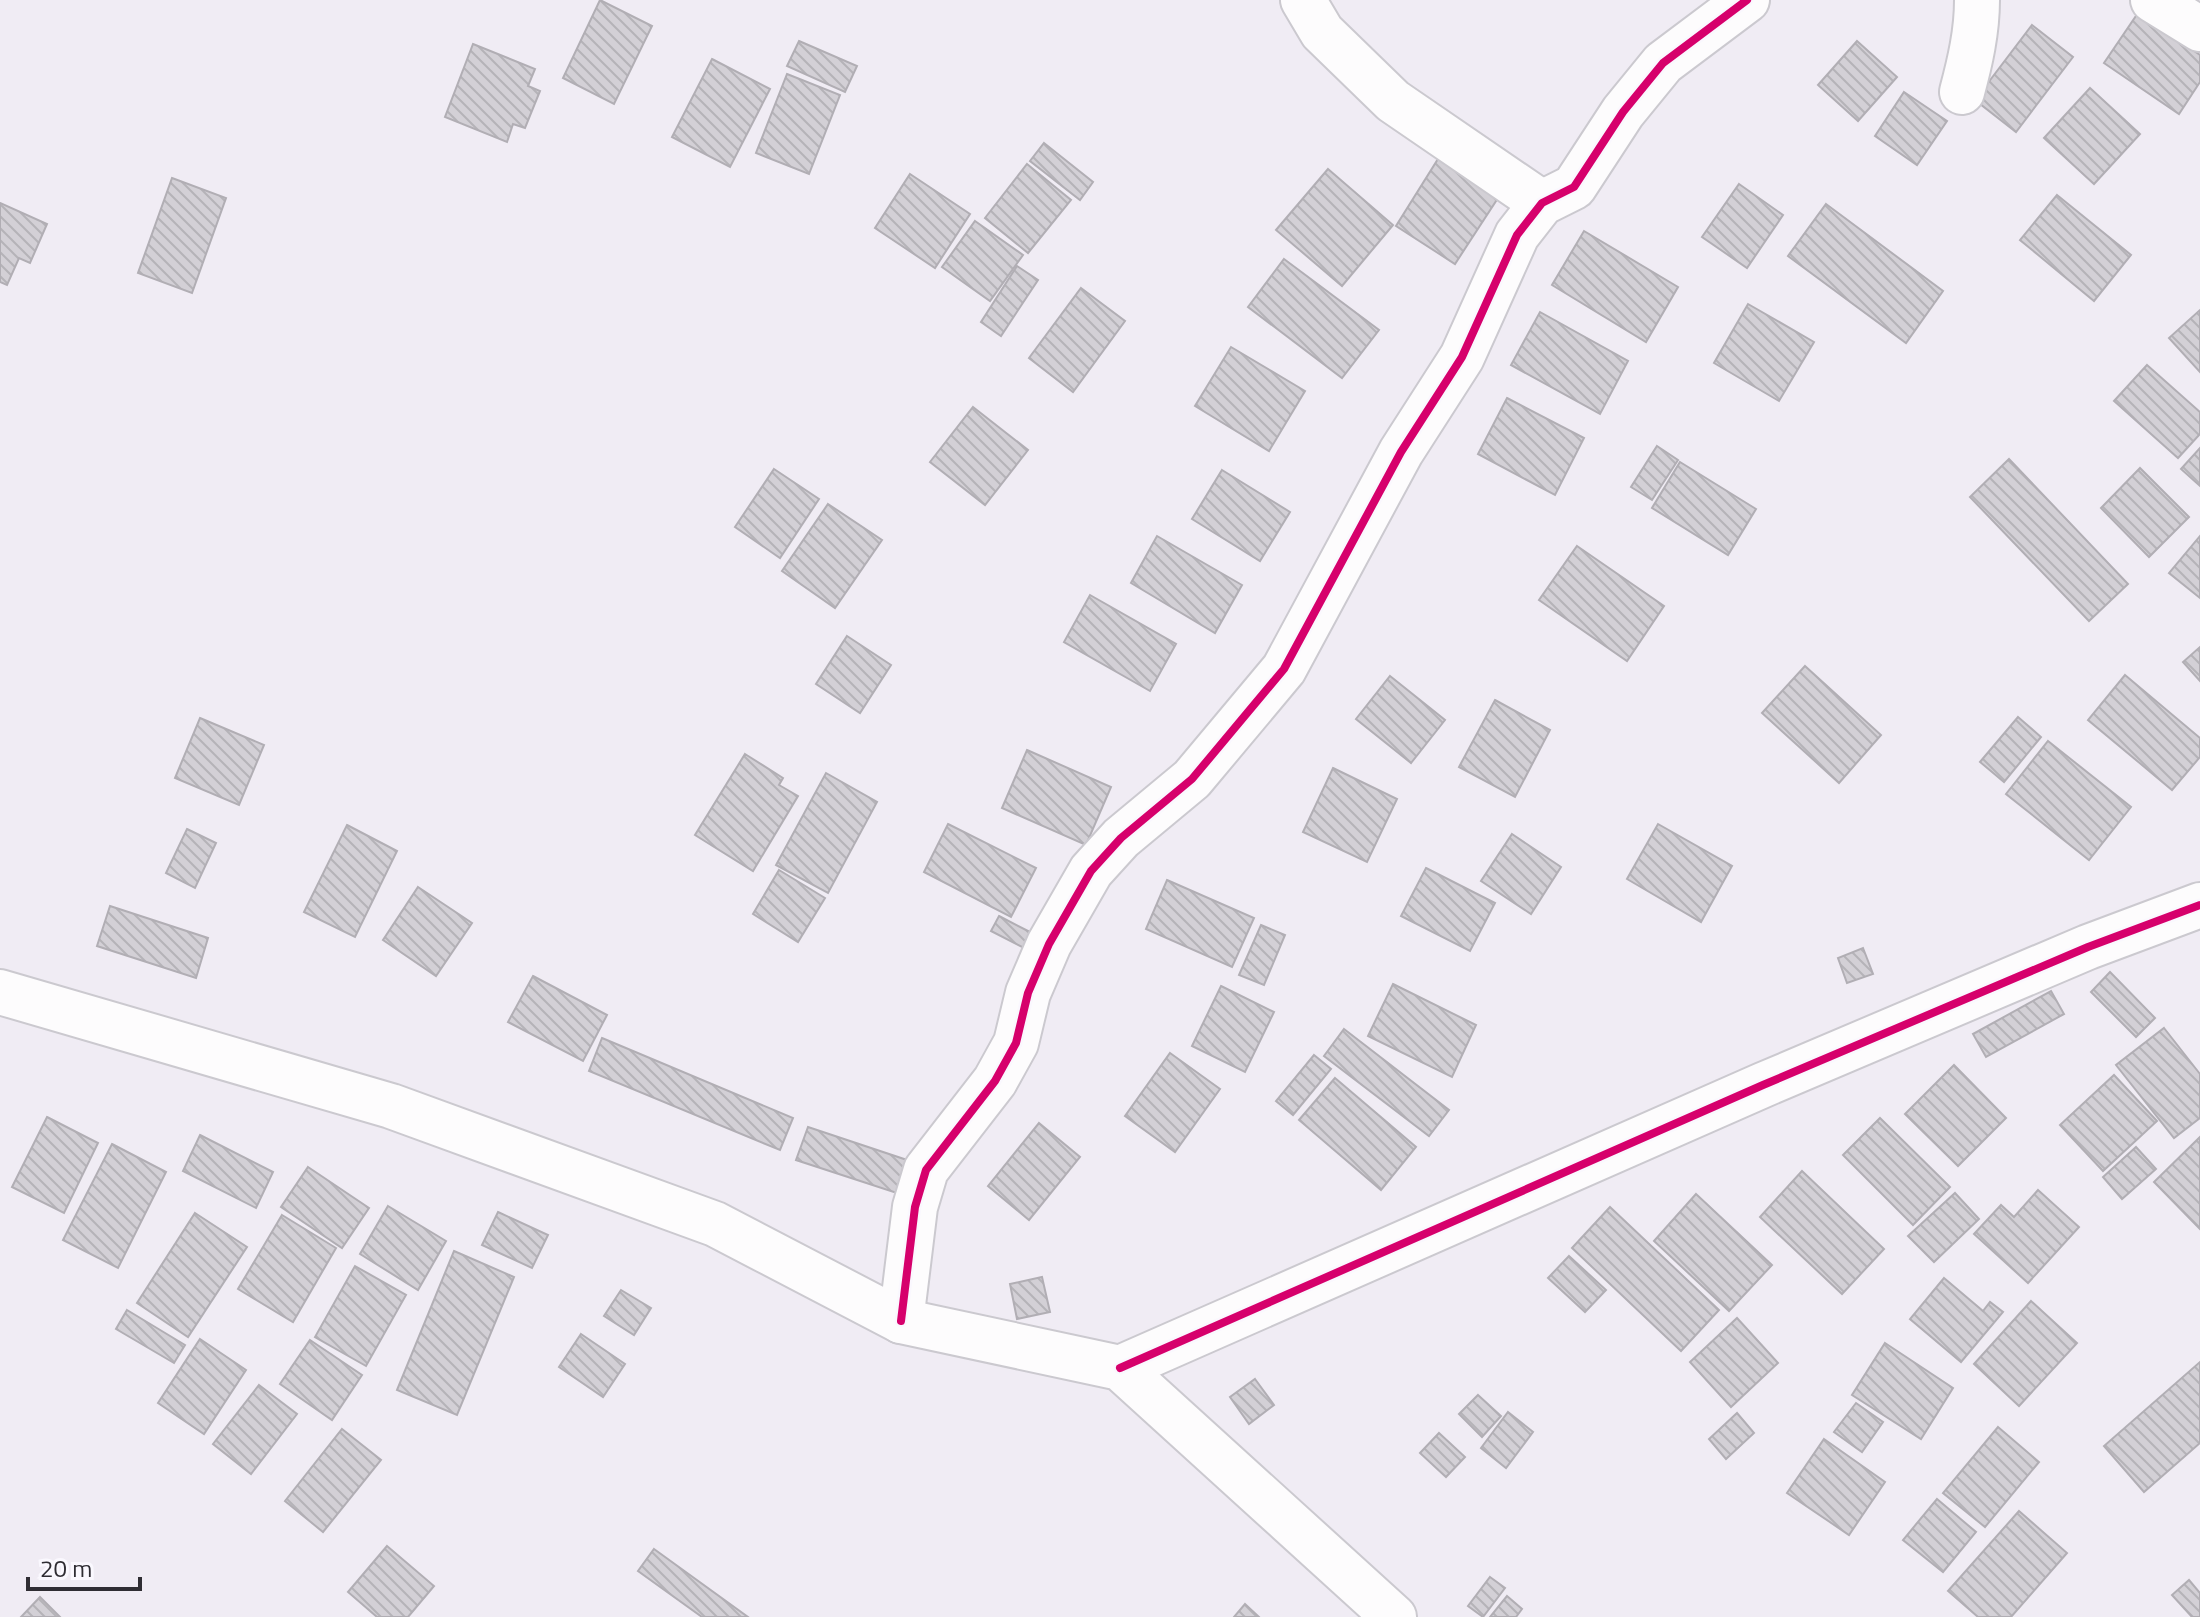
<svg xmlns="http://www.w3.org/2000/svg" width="2200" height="1617" font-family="'Titillium Web',sans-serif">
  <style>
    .building { fill: url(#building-back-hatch); stroke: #b1aeb4; stroke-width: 2 }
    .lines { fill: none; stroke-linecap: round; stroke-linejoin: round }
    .minor-casing { stroke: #cbc9cf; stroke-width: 48 }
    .major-casing { stroke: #cbc9cf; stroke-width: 48 }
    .minor { stroke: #fdfcfd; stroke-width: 44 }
    .major { stroke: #fdfcfd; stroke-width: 44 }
    .cycleway-casing { stroke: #faf8fe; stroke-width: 13 }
    .cycleway { stroke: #d6006c; stroke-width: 8 }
  </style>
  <defs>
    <pattern id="building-back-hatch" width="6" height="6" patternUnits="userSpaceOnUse" patternTransform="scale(2)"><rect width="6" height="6" fill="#d3d0d6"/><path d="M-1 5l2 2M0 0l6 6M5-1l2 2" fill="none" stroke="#b5b3b8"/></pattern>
  </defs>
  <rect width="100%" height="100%" fill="#f0ecf4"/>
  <g class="building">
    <polygon points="600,0 652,26 614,104 563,78"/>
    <polygon points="2138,13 2200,55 2200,82 2179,114 2104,63"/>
    <polygon points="2032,25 2073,57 2016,132 1975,100"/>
    <polygon points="799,41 857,66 845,92 787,66"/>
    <polygon points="1857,41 1897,77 1858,121 1818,85"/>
    <polygon points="473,44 535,69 528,86 540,91 525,128 513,124 507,142 445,117"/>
    <polygon points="712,59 770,89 730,167 672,137"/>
    <polygon points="787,74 840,95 809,174 756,153"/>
    <polygon points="2090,88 2140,134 2094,184 2044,138"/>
    <polygon points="1904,92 1947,121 1917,165 1875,136"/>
    <polygon points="1044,143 1093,182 1080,200 1030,161"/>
    <polygon points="1438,159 1498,198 1455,264 1396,226"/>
    <polygon points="1027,164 1071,200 1028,253 985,218"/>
    <polygon points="1328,169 1393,225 1342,286 1276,230"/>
    <polygon points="910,174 970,214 935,268 875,228"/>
    <polygon points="172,178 226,198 192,293 138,273"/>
    <polygon points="1739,184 1783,215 1747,268 1702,237"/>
    <polygon points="2057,195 2131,255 2094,301 2020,240"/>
    <polygon points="0,203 47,224 30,263 19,258 7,285 0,282"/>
    <polygon points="1826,204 1943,291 1906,343 1788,256"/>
    <polygon points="975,221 1023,255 990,301 942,267"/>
    <polygon points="1584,231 1678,287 1646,342 1552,285"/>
    <polygon points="1284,259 1379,330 1342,378 1248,307"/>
    <polygon points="1017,266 1038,280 1001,336 981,322"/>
    <polygon points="1081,288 1125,321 1073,392 1029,358"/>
    <polygon points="1748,304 1814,342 1779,401 1714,363"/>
    <polygon points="2200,310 2200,372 2169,338"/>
    <polygon points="1540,312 1628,361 1600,414 1511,365"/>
    <polygon points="1231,347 1305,391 1269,451 1195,406"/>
    <polygon points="2147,365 2200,412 2200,434 2178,458 2114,401"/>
    <polygon points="1507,398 1584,438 1555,495 1478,454"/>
    <polygon points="973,407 1028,450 985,505 930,462"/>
    <polygon points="1657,446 1678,460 1652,500 1631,487"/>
    <polygon points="2200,448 2200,486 2181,469"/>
    <polygon points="2009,459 2128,584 2089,621 1970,497"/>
    <polygon points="1680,462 1756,509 1728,555 1652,508"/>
    <polygon points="2140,468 2189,517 2149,557 2101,508"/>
    <polygon points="774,469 819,499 780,558 735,527"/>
    <polygon points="1222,470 1290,512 1260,561 1192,519"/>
    <polygon points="828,504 882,540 835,608 782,571"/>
    <polygon points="1157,536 1242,585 1215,633 1131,583"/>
    <polygon points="2200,536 2200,598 2169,573"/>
    <polygon points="1577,546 1664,606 1627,661 1539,600"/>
    <polygon points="1090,595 1176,644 1150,691 1064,642"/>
    <polygon points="847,636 891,665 860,713 816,684"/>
    <polygon points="2200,647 2200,681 2183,662"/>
    <polygon points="1805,666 1881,735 1839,783 1762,713"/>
    <polygon points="2125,675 2200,738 2200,757 2172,790 2088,720"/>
    <polygon points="1390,676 1445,720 1411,763 1356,719"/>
    <polygon points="1495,700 1550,730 1515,797 1459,767"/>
    <polygon points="2018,717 2041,737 2004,782 1980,762"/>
    <polygon points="200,718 264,745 239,805 175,778"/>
    <polygon points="2048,741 2131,807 2089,860 2006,794"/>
    <polygon points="1027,750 1111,787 1086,845 1002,808"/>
    <polygon points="745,754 783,778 779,785 798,796 753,871 695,835"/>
    <polygon points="1333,768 1397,799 1367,862 1303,832"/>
    <polygon points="826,773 877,802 828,893 776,865"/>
    <polygon points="948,824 1036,868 1011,917 924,872"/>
    <polygon points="1658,824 1732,866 1701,922 1627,879"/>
    <polygon points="347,825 397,851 355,937 304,912"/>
    <polygon points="187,829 216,843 195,888 166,873"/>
    <polygon points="1512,834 1561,867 1531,914 1481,881"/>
    <polygon points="1426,868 1495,903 1470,951 1401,916"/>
    <polygon points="779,870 825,898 798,942 753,914"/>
    <polygon points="1167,880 1254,918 1232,967 1146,929"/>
    <polygon points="418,887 472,923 436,976 383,940"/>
    <polygon points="110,906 208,938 196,978 97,946"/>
    <polygon points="999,916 1032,933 1024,948 991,931"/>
    <polygon points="1261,925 1285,935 1264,985 1239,975"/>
    <polygon points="1863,948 1873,974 1847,983 1838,958"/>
    <polygon points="2110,972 2155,1018 2136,1037 2091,992"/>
    <polygon points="533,976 607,1015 583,1061 508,1022"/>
    <polygon points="1393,984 1476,1025 1452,1077 1368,1036"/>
    <polygon points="1221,986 1274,1012 1245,1072 1192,1046"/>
    <polygon points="2051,991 2064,1014 1986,1057 1973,1034"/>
    <polygon points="2164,1028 2200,1074 2200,1118 2174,1138 2116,1065"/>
    <polygon points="1344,1029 1449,1110 1429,1136 1324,1056"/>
    <polygon points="602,1038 793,1118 780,1150 589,1071"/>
    <polygon points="1170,1053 1220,1089 1175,1152 1125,1116"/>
    <polygon points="1314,1055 1331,1069 1293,1115 1276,1101"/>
    <polygon points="1954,1065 2006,1118 1958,1166 1905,1114"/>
    <polygon points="2114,1075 2157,1121 2103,1171 2060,1125"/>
    <polygon points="1335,1078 1416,1147 1381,1190 1299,1120"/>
    <polygon points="47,1117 98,1143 64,1213 12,1187"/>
    <polygon points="1880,1118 1950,1187 1913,1225 1843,1155"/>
    <polygon points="1039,1123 1080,1157 1029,1220 988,1186"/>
    <polygon points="808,1127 913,1162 903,1195 796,1160"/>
    <polygon points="200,1135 273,1172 256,1208 183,1171"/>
    <polygon points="2200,1137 2200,1229 2154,1182"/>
    <polygon points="112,1144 166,1172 118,1268 63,1240"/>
    <polygon points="2136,1147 2156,1169 2122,1199 2103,1177"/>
    <polygon points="308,1167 369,1208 342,1248 281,1207"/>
    <polygon points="1802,1171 1884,1249 1842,1294 1760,1217"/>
    <polygon points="2038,1190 2079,1227 2028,1283 1974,1234 2001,1205 2014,1217"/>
    <polygon points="1955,1193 1979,1219 1934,1262 1908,1236"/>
    <polygon points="1696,1194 1772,1265 1729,1311 1654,1241"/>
    <polygon points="388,1206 446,1241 418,1290 360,1254"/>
    <polygon points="1610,1207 1719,1310 1681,1351 1572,1248"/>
    <polygon points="498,1212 548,1235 532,1268 482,1245"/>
    <polygon points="195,1213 247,1247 188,1337 137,1303"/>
    <polygon points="282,1215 336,1248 293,1322 238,1289"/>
    <polygon points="454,1251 514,1277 457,1415 397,1390"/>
    <polygon points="1569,1256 1606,1290 1585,1312 1548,1278"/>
    <polygon points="355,1266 406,1295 366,1366 315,1337"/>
    <polygon points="1042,1277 1050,1312 1017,1319 1010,1284"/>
    <polygon points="1944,1278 1983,1311 1990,1302 2003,1312 1961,1362 1910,1319"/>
    <polygon points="621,1290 651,1308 634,1335 604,1316"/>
    <polygon points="2031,1301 2077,1343 2019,1406 1974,1364"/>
    <polygon points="127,1310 185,1345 174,1363 116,1329"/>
    <polygon points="1737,1318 1778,1363 1731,1407 1690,1362"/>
    <polygon points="581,1334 625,1364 603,1397 559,1367"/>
    <polygon points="200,1339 246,1370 204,1434 158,1403"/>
    <polygon points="310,1340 362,1375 332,1420 280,1384"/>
    <polygon points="1885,1343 1953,1388 1921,1439 1852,1395"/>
    <polygon points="2200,1362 2200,1443 2144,1492 2104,1446"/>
    <polygon points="1255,1379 1274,1405 1249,1424 1230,1397"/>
    <polygon points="259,1385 297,1414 251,1474 213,1444"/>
    <polygon points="1478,1395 1501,1416 1482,1437 1459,1414"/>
    <polygon points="1856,1403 1883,1422 1862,1452 1834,1432"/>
    <polygon points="1508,1412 1533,1432 1506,1468 1481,1448"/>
    <polygon points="1737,1413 1754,1433 1726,1459 1709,1439"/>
    <polygon points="1998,1427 2039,1462 1985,1527 1943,1493"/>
    <polygon points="342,1429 381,1460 323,1532 285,1501"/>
    <polygon points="1439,1433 1465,1457 1446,1477 1420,1453"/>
    <polygon points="1824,1439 1885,1482 1849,1535 1787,1493"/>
    <polygon points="1937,1499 1976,1532 1943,1572 1903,1540"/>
    <polygon points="2019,1511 2067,1553 2011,1617 1978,1617 1948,1591"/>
    <polygon points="387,1546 434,1586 408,1617 377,1617 348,1592"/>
    <polygon points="654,1549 748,1617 702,1617 638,1571"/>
    <polygon points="1490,1577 1505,1588 1483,1617 1468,1606"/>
    <polygon points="2189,1580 2200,1593 2200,1617 2192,1617 2172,1595"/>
    <polygon points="1507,1596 1522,1609 1516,1617 1490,1617"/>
    <polygon points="40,1597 60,1617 21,1617"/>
    <polygon points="1245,1604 1259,1617 1234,1617"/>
  </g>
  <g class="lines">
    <defs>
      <g id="minor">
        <polyline points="1303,0 1322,32 1393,101 1542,203"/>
        <polyline points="2153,0 2200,29"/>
        <path d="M1962 92C1970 62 1977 32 1977 0"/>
        <polyline points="901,1321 915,1207 926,1170 995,1081 1016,1043 1028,993 1049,944 1091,871 1121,838 1192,779 1284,669 1401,452 1462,357 1517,235 1542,203 1574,187 1623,112 1663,63 1747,0"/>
        <polyline points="1120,1368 1763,1085 2088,947 2200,905"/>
      </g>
      <polyline id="major" points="0,992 391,1106 715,1224 901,1321 1120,1368 1394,1617"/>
    </defs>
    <use href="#minor" class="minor-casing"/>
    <use href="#major" class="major-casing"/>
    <use href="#minor" class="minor"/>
    <use href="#major" class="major"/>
    <defs>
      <g id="cycleway">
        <polyline points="901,1321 915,1207 926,1170 995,1081 1016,1043 1028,993 1049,944 1091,871 1121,838 1192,779 1284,669 1401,452 1462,357 1517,235 1542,203 1574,187 1623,112 1663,63 1747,0"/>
        <polyline points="1120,1368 1763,1085 2088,947 2200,905"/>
      </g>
    </defs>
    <use href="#cycleway" class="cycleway-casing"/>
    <use href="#cycleway" class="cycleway"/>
  </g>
  <path d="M28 1577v12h112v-12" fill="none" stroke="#2f2d33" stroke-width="4"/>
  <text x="40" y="1577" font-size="24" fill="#2f2d33" stroke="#faf8fe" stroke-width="6" paint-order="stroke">20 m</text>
</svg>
